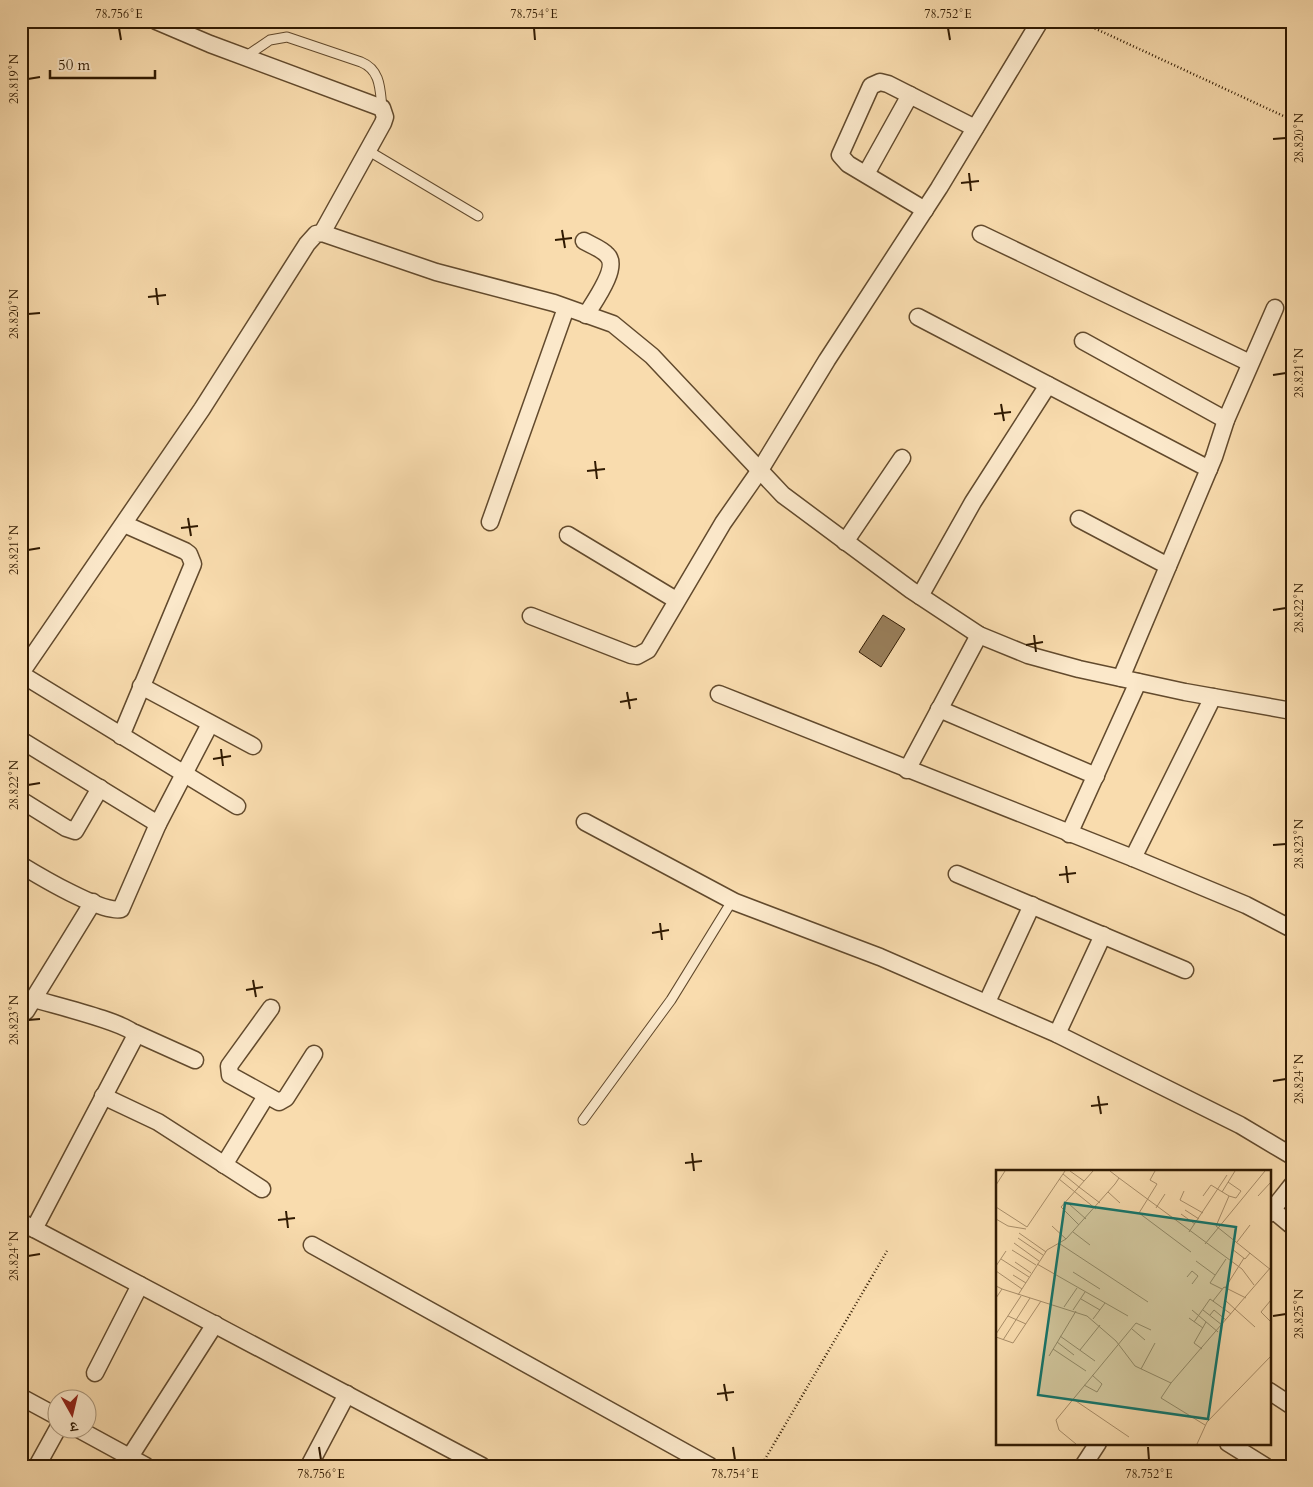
<svg xmlns="http://www.w3.org/2000/svg" width="1313" height="1487" font-family="Cardo,'Noto Serif Devanagari',serif">
  <style>
    .building { fill: #997f5b; stroke: #301a02 }
    .lines { fill: none; stroke-linecap: round; stroke-linejoin: round }
    .lane-casing { stroke: #624a2d; stroke-width: 11 }
    .street-casing { stroke: #624a2d; stroke-width: 19 }
    .path { stroke: #301a02; stroke-width: 2.5; stroke-dasharray: 1 2.5; stroke-linecap: butt }
    .lane { stroke: #fbe8ca; stroke-width: 9 }
    .street { stroke: #fbe8ca; stroke-width: 16 }
    .ticks { fill: none; stroke: #301a02; stroke-width: 2 }
    .inset-road { fill: none; stroke: #a98e69; stroke-width: 1 }
    .view { fill: #0f766e; fill-opacity: 0.15; stroke: #0f766e; stroke-width: 2.5 }
    .inset-edge { fill: none; stroke: #301a02; stroke-width: 2.5 }
    .neatline { fill: none; stroke: #301a02; stroke-width: 2 }
    .ticks-label { font-size: 12px; text-anchor: middle; fill: #301a02 }
  </style>
  <rect width="100%" height="100%" fill="#f9dcae"/>
  <filter id="stains"><feTurbulence type="fractalNoise" baseFrequency=".004" numOctaves="4"/><feColorMatrix values="0 0 0 0 .2 0 0 0 0 .09 0 0 0 0 .02 0 0 0 .5 -.17"/></filter>
  <radialGradient id="worn" r=".72"><stop offset=".6" stop-color="#630" stop-opacity="0"/><stop offset="1" stop-color="#630" stop-opacity=".3"/></radialGradient>
  <polygon class="building" points="883,615 905,629 881,667 859,652"/>
  <g class="lines">
    <defs>
      <g id="lane">
        <path d="M245 57 270 40 287 37 361 62C381 70 380 90 382 108"/>
        <polyline points="367,150 478,216"/>
        <polyline points="583,1120 671,1000 732,901"/>
      </g>
      <g id="street">
        <polyline points="156,21 210,44 382,108 385,117 383,123 322,233"/>
        <polyline points="866,174 910,95"/>
        <polyline points="925,210 848,164 840,155 871,86 880,82 888,84 975,128"/>
        <polyline points="981,234 1250,363"/>
        <path d="M584 241C591 245 602 249 607 255 620 267 593 303 586 315"/>
        <polyline points="918,317 1209,469"/>
        <polyline points="1083,341 1226,420"/>
        <polyline points="1079,519 1168,566"/>
        <polyline points="490,522 566,308"/>
        <polyline points="568,535 676,600"/>
        <polyline points="845,542 902,458"/>
        <polyline points="920,596 973,502 1048,385"/>
        <polyline points="531,616 631,655 637,656 648,650 723,523 760,470 827,360 939,188 1040,21"/>
        <polyline points="21,673 202,409 307,244 316,234 322,233 436,272 554,303 613,324 652,356 783,495 911,590 979,635 1028,655 1079,669 1185,692 1292,711"/>
        <polyline points="21,674 237,806"/>
        <polyline points="1121,678 1214,457 1226,420 1275,308"/>
        <polyline points="141,686 253,746"/>
        <polyline points="719,694 1133,858 1246,905 1292,929"/>
        <polyline points="939,709 1096,776"/>
        <polyline points="121,736 193,564 189,554 185,551 124,524"/>
        <polyline points="21,740 158,824"/>
        <polyline points="907,770 979,635"/>
        <polyline points="21,800 66,828 75,831 100,788"/>
        <polyline points="585,822 735,902 880,957 1057,1034 1240,1125 1292,1156"/>
        <polyline points="1069,834 1138,682"/>
        <polyline points="1133,858 1213,697"/>
        <path d="M21 865C39 876 103 914 121 909L158 824 210 724"/>
        <polyline points="957,874 1185,970"/>
        <path d="M34 999C53 1005 126 1022 136 1035L34 1229"/>
        <polyline points="987,1002 1032,905"/>
        <polyline points="271,1008 229,1066 230,1075 279,1102 286,1098 314,1054"/>
        <polyline points="21,1015 26,1011 93,902"/>
        <polyline points="135,1033 195,1060"/>
        <polyline points="1057,1034 1103,935"/>
        <polyline points="103,1096 158,1122 262,1189"/>
        <polyline points="224,1165 266,1096"/>
        <polyline points="1273,1210 1292,1226"/>
        <polyline points="1269,1214 1292,1185"/>
        <polyline points="21,1222 482,1466"/>
        <polyline points="312,1245 710,1466"/>
        <polyline points="95,1373 140,1285"/>
        <polyline points="1269,1391 1292,1406"/>
        <polyline points="21,1397 58,1417"/>
        <polyline points="80,1430 146,1466"/>
        <polyline points="1228,1443 1265,1466"/>
        <polyline points="37,1466 58,1428"/>
        <polyline points="124,1466 215,1324"/>
        <polyline points="309,1466 347,1394"/>
        <polyline points="1083,1466 1098,1443"/>
      </g>
    </defs>
    <use href="#lane" class="lane-casing"/>
    <use href="#street" class="street-casing"/>
    <g class="path">
      <polyline points="1079,21 1292,120"/>
      <polyline points="761,1466 887,1251"/>
    </g>
    <use href="#lane" class="lane"/>
    <use href="#street" class="street"/>
  </g>
  <path class="ticks" d="M119 28 121 40M534 28 535 40M948 28 950 40M28 79 40 77M1273 139 1286 138M969 173 971 191M961 183 979 181M562 230 565 248M555 240 572 238M156 288 158 305M148 297 166 295M28 314 40 313M1273 375 1286 373M1001 404 1004 421M994 414 1011 412M595 461 597 479M587 471 605 469M188 518 191 536M181 528 198 526M28 550 40 548M1273 610 1286 608M1034 635 1036 652M1026 645 1043 642M627 692 630 709M620 702 637 699M221 749 223 766M213 759 231 756M28 785 40 783M1273 845 1286 844M1066 866 1068 883M1059 875 1076 873M660 923 662 940M652 933 669 930M253 980 256 997M246 990 263 987M28 1020 40 1019M1273 1081 1286 1079M1098 1096 1101 1114M1091 1106 1108 1104M692 1153 694 1171M685 1163 702 1161M286 1211 288 1228M278 1220 295 1218M28 1256 40 1254M1273 1316 1286 1314M724 1384 727 1401M717 1394 734 1392M319 1447 321 1460M733 1447 735 1460M1148 1447 1149 1460"/>
  <g transform="translate(996 1170)">
    <rect width="275" height="275" fill="#f9dcae"/>
    <path class="inset-road" d="M74 1 88 11M159 1 154 10 161 14 143 43 195 82M67 4 83 17M123 8 246 99 258 115M63 9 100 39M232 12 245 21 240 28 233 26M0 15 9 1M83 17 104 33M188 21 184 30 207 43M112 22 124 33M226 22 239 1M207 26 215 15 233 26 220 56 275 100M262 26 275 12M73 34 90 49M0 37 31 57 69 1M160 38 169 24M189 40 203 49M185 44 199 54M0 49 12 56 30 59M83 55 65 37 97 1M56 56 70 69M77 62 94 75M193 62 231 5M23 63 50 82M22 68 47 85M241 72 254 55M18 73 43 91M64 74 152 132M209 74 269 1M236 79 249 89 254 83M16 80 40 95M5 89 33 107M200 91 219 105M19 92 35 103M41 94 132 146M0 96 10 81M0 101 26 119M77 102 104 119M17 105 30 113M191 107 196 101 202 106 196 114M0 116 6 119 0 128M229 118 248 88M6 119 91 146 120 171 139 196 175 213 275 97M226 119 214 113 230 89M22 125 51 80 70 69 119 14 123 8 114 1M85 129 104 140M275 130 265 142 275 152M217 131 228 117 250 128M230 131 259 157M68 137 81 118M77 140 89 122M196 140 222 162M207 140 226 155M214 145 218 140 230 150M12 146 30 154M193 148 207 158M97 149 109 133M198 152 214 129 235 144M136 159 149 170M0 164 25 126M64 166 99 191M0 167 17 173 45 131M7 170 34 128M61 172 78 185M57 179 90 201M206 179 198 173 210 152M84 180 104 155M53 186 80 141M145 199 159 173M175 213 165 228 209 255M88 215 101 222 106 214 96 205M77 229 133 267M80 274 63 260 60 250 140 153 155 160M201 274 211 252 275 186"/>
    <path class="view" d="M69 33 240 57 212 249 42 225Z"/>
    <rect width="275" height="275" class="inset-edge"/>
  </g>
  <rect width="1313" height="1487" fill="none" stroke="#f9dcae" stroke-width="55"/>
  <g transform="translate(72 1414) rotate(172)"><circle r="24" fill="#fbe8ca" stroke="#aa967a"/>
  <path d="M0-4L9 19L0 12L-9 19Z" fill="#8f2418"/>
  <text y="-8" font-size="14" font-weight="bold" text-anchor="middle" fill="#301a02">उ</text>
  </g>
  <path d="M50 70v8h105v-8" fill="none" stroke="#301a02" stroke-width="2.5"/>
  <text x="58" y="70" font-size="15" fill="#301a02" stroke="#fbe8ca" stroke-width="4" paint-order="stroke">50 m</text>
  <rect x="28" y="28" width="1258" height="1432" class="neatline"/>
  <g class="ticks-label">
    <text x="119" y="18">78.756°E</text>
    <text x="534" y="18">78.754°E</text>
    <text x="948" y="18">78.752°E</text>
    <text transform="translate(14 79) rotate(-90)" y="4">28.819°N</text>
    <text transform="translate(1299 138) rotate(-90)" y="4">28.820°N</text>
    <text transform="translate(14 314) rotate(-90)" y="4">28.820°N</text>
    <text transform="translate(1299 373) rotate(-90)" y="4">28.821°N</text>
    <text transform="translate(14 550) rotate(-90)" y="4">28.821°N</text>
    <text transform="translate(1299 608) rotate(-90)" y="4">28.822°N</text>
    <text transform="translate(14 785) rotate(-90)" y="4">28.822°N</text>
    <text transform="translate(1299 844) rotate(-90)" y="4">28.823°N</text>
    <text transform="translate(14 1020) rotate(-90)" y="4">28.823°N</text>
    <text transform="translate(1299 1079) rotate(-90)" y="4">28.824°N</text>
    <text transform="translate(14 1256) rotate(-90)" y="4">28.824°N</text>
    <text transform="translate(1299 1314) rotate(-90)" y="4">28.825°N</text>
    <text x="321" y="1478">78.756°E</text>
    <text x="735" y="1478">78.754°E</text>
    <text x="1149" y="1478">78.752°E</text>
  </g>
  <rect width="100%" height="100%" filter="url(#stains)"/>
  <rect width="100%" height="100%" fill="url(#worn)"/>
</svg>
